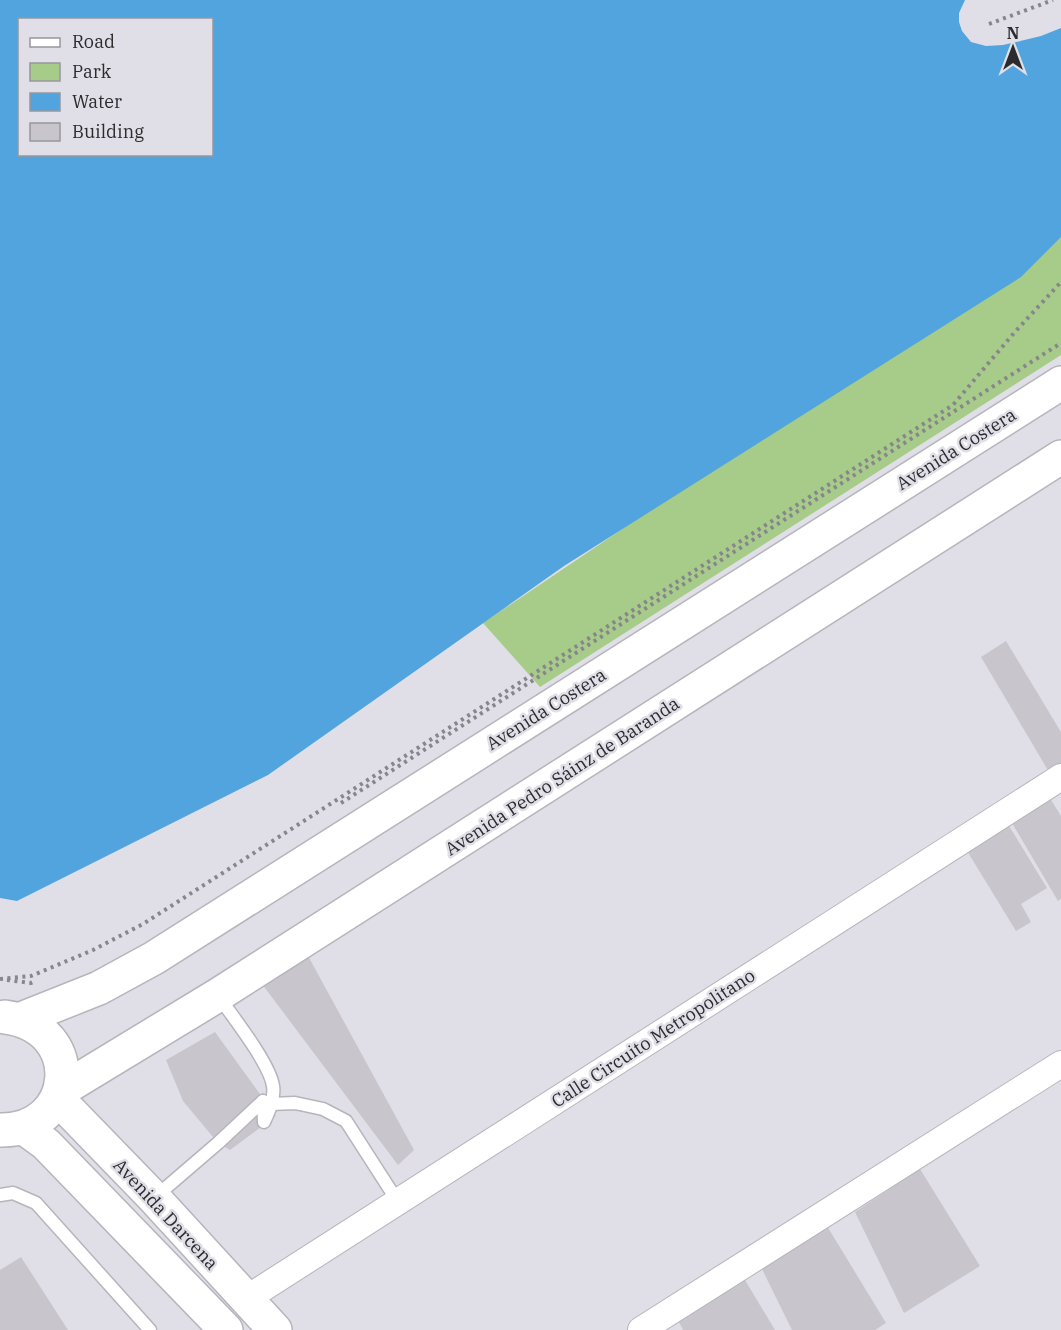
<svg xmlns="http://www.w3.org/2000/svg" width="1061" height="1330" font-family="'IBM Plex Serif',serif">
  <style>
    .green { fill: #a7cb89 }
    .water { fill: #51a4de; fill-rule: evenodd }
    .pier { fill: #e0dfe7 }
    .building { fill: #c8c5cc }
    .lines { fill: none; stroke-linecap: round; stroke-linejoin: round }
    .service-casing { stroke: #b5b5bc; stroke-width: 15 }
    .minor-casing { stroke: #b5b5bc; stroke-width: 28 }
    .secondary-casing { stroke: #b5b5bc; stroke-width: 36 }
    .primary-casing { stroke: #b5b5bc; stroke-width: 36 }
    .path { stroke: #87868c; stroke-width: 4; stroke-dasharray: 3 4.5; stroke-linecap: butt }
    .service { stroke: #fff; stroke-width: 12 }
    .minor { stroke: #fff; stroke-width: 26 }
    .secondary { stroke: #fff; stroke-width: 33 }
    .primary { stroke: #fff; stroke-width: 33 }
    .labels { text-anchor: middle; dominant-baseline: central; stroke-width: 5; stroke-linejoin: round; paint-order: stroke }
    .street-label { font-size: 18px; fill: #2b2b2e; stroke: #e0dfe7 }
  </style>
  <rect width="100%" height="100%" fill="#e0dfe7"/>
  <polygon class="green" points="1061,212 1061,355 540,687 483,623 944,312"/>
  <path class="water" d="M0 0H1061V237L1021 277 564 566 268 775 17 901 0 898ZM20 20H212V154H20Z"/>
  <polygon class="pier" points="965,0 1061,0 1061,28 1041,36 1003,45 986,46 971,42 962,31 959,22 959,13"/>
  <g class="building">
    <polygon points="1006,641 1061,732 1061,763 1049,772 981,657"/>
    <polygon points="1048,795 1061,816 1061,899 1058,901 1009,818"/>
    <polygon points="1006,821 1047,888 1021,904 1031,922 1016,931 964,846"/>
    <polygon points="307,954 414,1150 398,1165 259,980"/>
    <polygon points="215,1032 276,1116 230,1150 218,1143 183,1101 166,1060"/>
    <polygon points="920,1169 980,1266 904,1313 855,1212"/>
    <polygon points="827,1226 886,1323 875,1330 792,1330 762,1269"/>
    <polygon points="21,1257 68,1330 0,1330 0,1270"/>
    <polygon points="742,1275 775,1330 683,1330 677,1318"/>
  </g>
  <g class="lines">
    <defs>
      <g id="service">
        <path d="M219 997C233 1017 270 1064 273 1086 275 1098 269 1111 264 1122L263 1101"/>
        <polyline points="271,1104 295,1103 323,1109 346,1121 398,1202"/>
        <polyline points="0,1195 13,1193 36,1203 150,1330"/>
        <polyline points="154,1198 218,1143 263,1101"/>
      </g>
      <g id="minor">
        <polyline points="246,1299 1061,777"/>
        <polyline points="641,1330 1061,1064"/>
      </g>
      <g id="secondary">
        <polyline points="57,1098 154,1198 275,1330"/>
        <polyline points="24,1128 46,1144 226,1330"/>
      </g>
      <g id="primary">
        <polyline points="21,1019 99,988 154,958 1061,383"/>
        <polyline points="60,1091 218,995 1061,457"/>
        <path d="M0 1130C76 1132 87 1028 5 1017"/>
      </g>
    </defs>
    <use href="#service" class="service-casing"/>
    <use href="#minor" class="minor-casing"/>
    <use href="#secondary" class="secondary-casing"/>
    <use href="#primary" class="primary-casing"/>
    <g class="path">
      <polyline points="989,24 1053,0"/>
      <polyline points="341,803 1061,343"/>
      <polyline points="0,979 31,976 93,950 143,924 953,405 1014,333 1061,282"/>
      <polyline points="7,980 31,983 35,981"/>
    </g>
    <use href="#service" class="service"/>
    <use href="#minor" class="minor"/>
    <use href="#secondary" class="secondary"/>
    <use href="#primary" class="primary"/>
  </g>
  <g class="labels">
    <g class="street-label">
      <text transform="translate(956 449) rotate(-32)">Avenida Costera</text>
      <text transform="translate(546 709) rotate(-32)">Avenida Costera</text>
      <text transform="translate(562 776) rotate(-33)">Avenida Pedro Sáinz de Baranda</text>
      <text transform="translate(653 1038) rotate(-33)">Calle Circuito Metropolitano</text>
      <text transform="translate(166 1214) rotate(47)">Avenida Darcena</text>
    </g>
  </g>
  <rect x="18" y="18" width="195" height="138" fill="#e0dfe7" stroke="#98979d" stroke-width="1.5"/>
  <rect x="30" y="38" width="30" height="9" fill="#ffffff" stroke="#98979d" stroke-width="1.5"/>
  <text x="72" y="48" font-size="18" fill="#2b2b2e">Road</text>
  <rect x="30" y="63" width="30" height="18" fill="#a7cb89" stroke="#98979d" stroke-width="1.5"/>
  <text x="72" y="78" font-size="18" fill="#2b2b2e">Park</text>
  <rect x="30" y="93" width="30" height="18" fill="#51a4de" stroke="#98979d" stroke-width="1.5"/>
  <text x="72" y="108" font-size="18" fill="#2b2b2e">Water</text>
  <rect x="30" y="123" width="30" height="18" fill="#c8c5cc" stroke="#98979d" stroke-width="1.5"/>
  <text x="72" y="138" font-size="18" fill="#2b2b2e">Building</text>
  <g transform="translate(1013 48)" stroke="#e0dfe7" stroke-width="4.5" paint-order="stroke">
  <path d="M0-4.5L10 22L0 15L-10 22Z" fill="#2b2b2e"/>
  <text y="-9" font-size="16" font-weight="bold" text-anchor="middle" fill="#2b2b2e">N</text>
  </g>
</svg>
